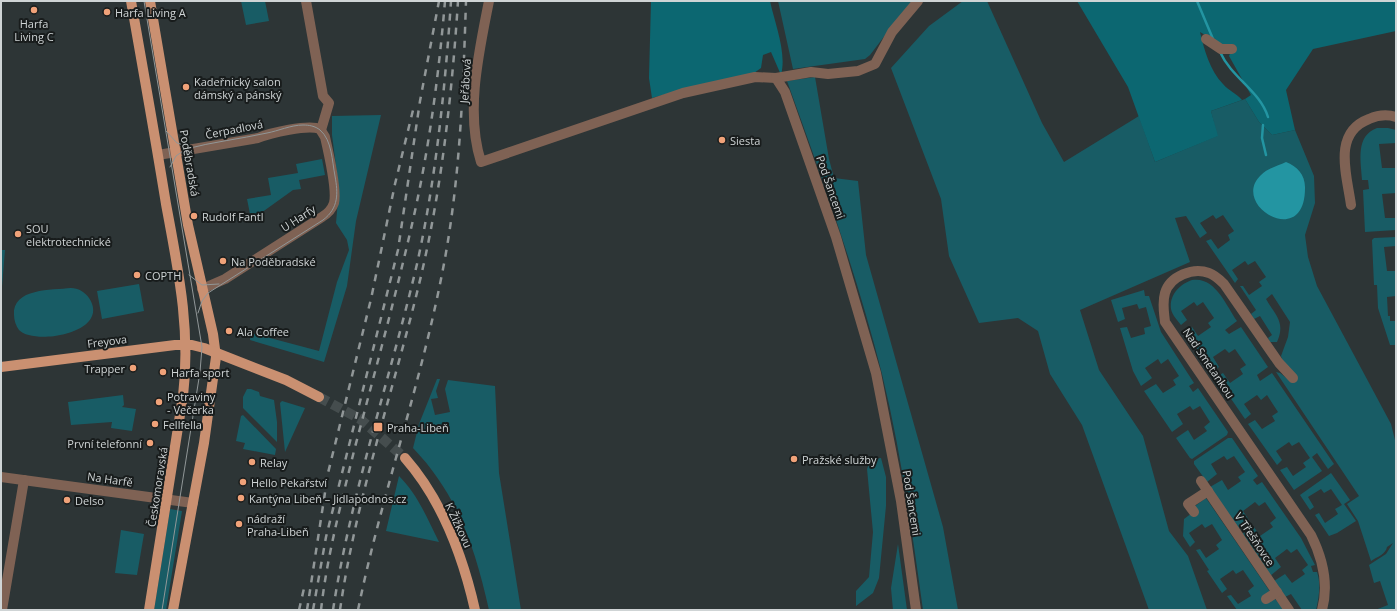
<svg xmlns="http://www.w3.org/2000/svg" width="1397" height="611" font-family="'Open Sans',sans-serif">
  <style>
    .green { fill: #185c65 }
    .forest { fill: #0c6771 }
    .water { fill: #2395a2 }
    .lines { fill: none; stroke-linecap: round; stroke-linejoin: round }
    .stream { stroke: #2395a2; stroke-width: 2.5 }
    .major-tunnel { stroke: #454d4e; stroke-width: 10; stroke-dasharray: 10 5; stroke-linecap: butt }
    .minor { stroke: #7f6254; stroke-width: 10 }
    .major { stroke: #ca9071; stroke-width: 10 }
    .tram { stroke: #919798; stroke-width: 1 }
    .rail { stroke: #919798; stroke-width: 2.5; stroke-dasharray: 7 7; stroke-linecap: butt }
    .poi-dot { fill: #f0a279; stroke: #181c1c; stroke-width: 1.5 }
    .labels { text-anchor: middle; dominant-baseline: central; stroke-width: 4; stroke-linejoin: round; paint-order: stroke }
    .poi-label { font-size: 11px; fill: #cfd4d5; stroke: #181c1c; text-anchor: start }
    .street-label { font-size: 11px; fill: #cfd4d5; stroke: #181c1c }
  </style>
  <rect width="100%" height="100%" fill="#2d3536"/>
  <g class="green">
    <polygon points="241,1 265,1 269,21 246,25"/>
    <polygon points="778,1 915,1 899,17 870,55 865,59 793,69"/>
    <path d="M963 1H987L1042 123 1064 162 1139 116 1155 162 1217 136 1211 111 1245 99 1259 122 1272 135 1295 130 1314 176 1315 203 1305 235 1308 257 1317 286 1391 424 1396 444V610H1375L1388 605 1380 581 1374 583 1369 565 1386 554 1393 543 1387 547C1386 554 1377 557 1371 561L1358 521 1347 504 1359 496 1276 372 1280 373 1289 380 1281 356 1288 337 1290 322 1272 294 1266 299C1275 315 1286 322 1277 342H1270L1268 338 1272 335 1260 316 1254 319 1251 314 1256 310 1240 286H1243L1249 295 1262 286 1259 282 1266 277 1255 261 1248 265 1245 261 1232 270 1238 279 1235 283 1206 241 1211 239 1218 249 1230 240 1228 235 1234 231 1223 215 1216 219 1213 215 1200 223 1207 233 1200 238 1186 216 1175 218 1190 262 1080 310 1099 370 1143 436 1169 531 1188 556 1207 610H1149L1082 425 1050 374 1038 331 1018 318 979 323 949 256 941 199 891 68 929 26Z"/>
    <path d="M815 77 829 159 834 178 858 181 866 255 943 527 958 610H923C912 531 901 452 882 374 857 274 822 178 787 81Z"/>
    <polygon points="381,115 356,221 347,286 324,362 250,340 251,333 319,351 337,282 349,250 347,240 336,223 339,189 332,135 332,116"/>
    <path d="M1377 128H1388L1396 130V143L1379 144 1382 168H1396V193L1382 194 1385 218H1396V230L1365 232 1363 190 1369 189 1368 180H1362C1361 161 1355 136 1377 128Z"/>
    <polygon points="322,159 325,175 299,180 301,189 293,190 254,218 250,214 247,199 271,195 268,178 298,173 296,164"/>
    <polygon points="1396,237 1396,246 1384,247 1387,271 1396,271 1396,296 1387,297 1388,316 1390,316 1390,321 1396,321 1396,345 1390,345 1378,308 1377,285 1374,285 1372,240 1374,238"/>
    <polygon points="1,250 5,250 1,299"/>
    <path d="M1192 280C1215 276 1226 305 1237 321L1225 330 1229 334 1241 327 1268 367 1257 375 1260 381 1272 373 1334 464 1328 469 1317 453 1312 457 1322 471 1294 490 1280 470 1287 467 1293 476 1306 467 1303 463 1310 458 1299 442 1292 446 1289 442 1276 451 1282 460 1277 465 1248 424 1255 420 1262 429 1275 421 1272 416 1278 412 1267 395 1261 400 1257 395 1244 404 1251 414 1245 419 1216 377 1223 373 1230 383 1243 374 1240 369 1246 365 1235 349 1229 353 1225 349 1213 357 1219 367 1213 372 1185 331 1192 327 1198 336 1211 327 1208 323 1214 318 1203 302 1197 306 1194 302 1181 311 1187 320 1181 325C1178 321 1172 315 1171 309 1169 295 1180 284 1192 280Z"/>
    <polygon points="139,284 144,311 102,319 97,291"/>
    <path d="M71 288C78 288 85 292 89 298 112 333 34 346 19 330 16 326 14 320 14 315 12 288 52 290 71 288Z"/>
    <polygon points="1144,290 1145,296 1149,296 1161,332 1194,383 1189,386 1193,392 1198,388 1228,432 1227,435 1192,459 1190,458 1176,438 1188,430 1194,440 1207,431 1204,427 1210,422 1200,406 1193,410 1190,406 1177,414 1183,424 1172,432 1144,391 1156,384 1163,393 1176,385 1173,380 1179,376 1168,359 1161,364 1158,359 1145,368 1152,378 1141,386 1133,371 1120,328 1127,327 1131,338 1145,334 1144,328 1151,326 1146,307 1139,309 1137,304 1122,308 1125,319 1118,322 1111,300"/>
    <path d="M437 379H440L436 391 438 398 431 399 435 415 450 412 445 389 448 380 495 386 499 473 521 610H489C475 548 458 495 413 448L419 424Z"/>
    <polygon points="247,389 251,389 259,392 260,396 274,400 277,422 277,442 243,408 243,397"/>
    <polygon points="123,395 124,405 122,407 136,409 132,431 111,428 112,422 71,425 68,402"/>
    <polygon points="282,401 305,408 285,452 280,403"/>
    <polygon points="243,415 276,449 275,455 243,449 245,443 236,441 241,416"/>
    <path d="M1228 438H1232L1258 476 1253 480 1257 485 1262 482 1301 538 1315 565 1311 566 1313 572H1317C1321 583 1319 598 1316 610H1302L1291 594 1285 597 1274 581 1285 574 1292 583 1305 574 1302 570 1308 565 1297 549 1291 553 1287 549 1275 558 1281 567 1270 576 1242 534 1254 527 1260 536 1273 527 1270 523 1276 518 1265 502 1259 506 1255 502 1243 511 1249 520 1238 529 1210 487 1222 480 1228 490 1241 481 1238 477 1245 472 1234 456 1227 460 1224 456 1211 464 1217 474 1207 482 1194 464V461Z"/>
    <polygon points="881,458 886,477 886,506 879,578 873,593 856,606 856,591 869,577 873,532 867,469 871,459"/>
    <polygon points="1331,473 1350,500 1344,504 1356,521 1337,533 1329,536 1315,515 1319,513 1325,523 1338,514 1335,509 1342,505 1331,489 1324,493 1321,489 1308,497 1314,507 1310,510 1300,495"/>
    <path d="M399 476C418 495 427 518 439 542L386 531Z"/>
    <polygon points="1206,498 1275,599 1285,610 1237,610 1227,596 1231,595 1238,604 1251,596 1248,591 1254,586 1243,570 1236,574 1233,570 1220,579 1227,589 1222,593 1207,571 1209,570 1196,550 1200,549 1206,558 1219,549 1216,545 1222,540 1212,524 1205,528 1202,524 1189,533 1195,542 1190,547 1183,536 1184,519 1196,510 1195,506"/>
    <polygon points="170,509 182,511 166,610 154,610"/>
    <polygon points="121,530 144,534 137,575 115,573"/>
    <polygon points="898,544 907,610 893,610 891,588"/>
  </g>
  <g class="forest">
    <path d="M651 1H770C775 24 787 53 781 75L771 52 763 55 761 68 754 73 696 86 652 98 649 78Z"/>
    <path d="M1077 1H1396V31L1313 49 1286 90 1295 130 1272 135 1259 122 1245 99 1251 95 1229 56 1234 44 1222 45 1200 32C1204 49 1210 71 1223 84 1229 91 1236 93 1242 100L1211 111 1218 136 1155 162 1128 87Z"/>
  </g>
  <path class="water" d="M1286 162C1297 166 1305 175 1305 187 1306 251 1229 205 1261 175 1268 168 1278 166 1286 162Z"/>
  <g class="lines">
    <g class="stream">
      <polyline points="1197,1 1213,39"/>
      <path d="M1220 52C1232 78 1260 91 1268 117"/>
      <polyline points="1263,125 1262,138 1266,155"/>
    </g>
    <polyline class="major-tunnel" points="319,397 360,419 405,458"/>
    <g class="minor">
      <polyline points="306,1 323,96 329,103 321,130"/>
      <path d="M489 1C479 52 465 112 481 162L683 93 755 77 776 78 811 72 828 74 858 71 875 64 892 32 918 1"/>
      <polyline points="1206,39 1221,49 1232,49"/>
      <polyline points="776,78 785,92 836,237 876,373 901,501 916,610"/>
      <path d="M158 155 258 138C270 133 308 124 320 129L325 137C328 150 337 191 334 203 332 209 327 214 322 217L225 279 202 289"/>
      <path d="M1351 205C1347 175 1332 133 1369 119 1378 115 1387 114 1396 117"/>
      <path d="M1293 378 1279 363 1224 284C1220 280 1215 275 1209 273 1193 267 1170 276 1165 293 1162 303 1164 312 1165 322L1311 535C1323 559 1329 584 1322 610"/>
      <polyline points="1,477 193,503"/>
      <polyline points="1201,481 1289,610"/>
      <polyline points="1194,512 1188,504 1208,491"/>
      <polyline points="1266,599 1277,592"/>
      <polyline points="2,610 24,480"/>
    </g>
    <g class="major">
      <path d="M131 1C143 69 155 136 166 204 178 269 191 329 183 396L149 610"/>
      <polyline points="150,1 188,225 213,334 216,357 204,443 173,610"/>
      <polyline points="1,367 175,345 192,345 204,348 286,380 319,397"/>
      <path d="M405 458C442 500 463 557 475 610"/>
    </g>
    <g class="tram">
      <polyline points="144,1 202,347 200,372 162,610"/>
      <polyline points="166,131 177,143 192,147"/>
      <path d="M170 167 176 156 186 149C212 142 240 139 267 133 278 131 291 125 303 125 309 125 315 126 320 130 332 140 332 161 335 176 338 193 339 208 323 220L208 293 202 301 198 313"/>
      <polyline points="189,275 202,285 219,284"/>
    </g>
    <g class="rail">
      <polyline points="299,610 305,584"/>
      <polyline points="307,610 328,473 371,299 395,184 414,106"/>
      <polyline points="313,610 326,537 398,250 420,101 439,1"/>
      <path d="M321 610C327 556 341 504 354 451 375 371 397 292 415 211 430 142 439 72 445 1"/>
      <path d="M333 610C351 493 390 379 417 264 436 178 445 89 451 1"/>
      <path d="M340 610C356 498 395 386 421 276 442 186 452 93 458 1"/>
      <path d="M358 610C381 497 420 387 442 274 460 184 463 93 466 1"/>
    </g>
  </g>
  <g class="poi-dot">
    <circle cx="34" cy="10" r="4"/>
    <circle cx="107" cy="12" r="4"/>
    <circle cx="186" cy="87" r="4"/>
    <circle cx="722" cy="140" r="4"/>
    <circle cx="194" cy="216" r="4"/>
    <circle cx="18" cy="234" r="4"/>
    <circle cx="223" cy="261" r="4"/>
    <circle cx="137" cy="275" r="4"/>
    <circle cx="229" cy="331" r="4"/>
    <circle cx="133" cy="368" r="4"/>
    <circle cx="163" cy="372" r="4"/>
    <circle cx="159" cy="402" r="4"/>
    <circle cx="155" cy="424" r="4"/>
    <rect x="373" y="422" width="10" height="10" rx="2"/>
    <circle cx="150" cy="443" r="4"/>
    <circle cx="794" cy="459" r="4"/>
    <circle cx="252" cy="462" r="4"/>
    <circle cx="243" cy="482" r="4"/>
    <circle cx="241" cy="498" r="4"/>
    <circle cx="67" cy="500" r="4"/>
    <circle cx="239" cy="524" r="4"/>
  </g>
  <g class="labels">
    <g class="poi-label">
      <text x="115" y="12">Harfa Living A</text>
      <text x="34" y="23" text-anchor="middle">Harfa<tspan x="34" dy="13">Living C</tspan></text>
      <text x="194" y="81">Kadeřnický salon<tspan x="194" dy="13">dámský a pánský</tspan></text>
      <text x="730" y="140">Siesta</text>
      <text x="202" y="216">Rudolf Fantl</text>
      <text x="26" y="228">SOU<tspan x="26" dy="13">elektrotechnické</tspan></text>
      <text x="231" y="261">Na Poděbradské</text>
      <text x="145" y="275">COPTH</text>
      <text x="237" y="331">Ala Coffee</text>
      <text x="125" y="368" text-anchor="end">Trapper</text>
      <text x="171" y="372">Harfa sport</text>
      <text x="167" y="396">Potraviny<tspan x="167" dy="13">- Večerka</tspan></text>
      <text x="163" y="424">Fellfella</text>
      <text x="387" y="427">Praha-Libeň</text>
      <text x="142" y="443" text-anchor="end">První telefonní</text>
      <text x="802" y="459">Pražské služby</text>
      <text x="260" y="462">Relay</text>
      <text x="251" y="482">Hello Pekařství</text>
      <text x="249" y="498">Kantýna Libeň – Jidlapodnos.cz</text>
      <text x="75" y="500">Delso</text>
      <text x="247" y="518">nádraží<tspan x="247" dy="13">Praha-Libeň</tspan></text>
    </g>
    <g class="street-label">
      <text transform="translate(465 81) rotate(-86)">Jeřábová</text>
      <text transform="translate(234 129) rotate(-11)">Čerpadlová</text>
      <text transform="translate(190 163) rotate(80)">Poděbradská</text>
      <text transform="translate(831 187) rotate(71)">Pod Šancemi</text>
      <text transform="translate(298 218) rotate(-33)">U Harfy</text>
      <text transform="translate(107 341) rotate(-7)">Freyova</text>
      <text transform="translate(1209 363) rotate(56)">Nad Smetankou</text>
      <text transform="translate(110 479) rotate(8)">Na Harfě</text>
      <text transform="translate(157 487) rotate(-81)">Českomoravská</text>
      <text transform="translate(912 503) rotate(81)">Pod Šancemi</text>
      <text transform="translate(459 525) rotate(65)">K Žižkovu</text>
      <text transform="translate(1255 539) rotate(56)">V Třešňovce</text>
    </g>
  </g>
  <rect width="1397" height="611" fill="none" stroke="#cfd4d5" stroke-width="4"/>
</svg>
